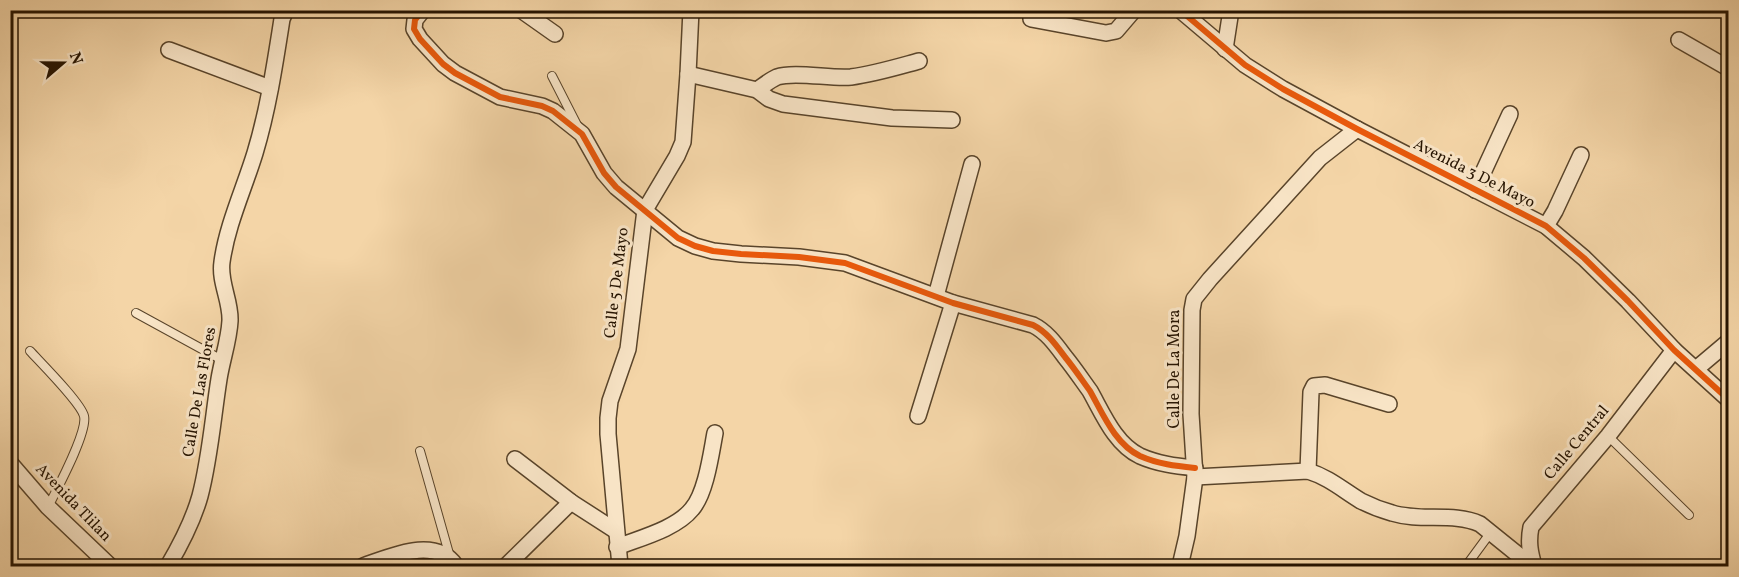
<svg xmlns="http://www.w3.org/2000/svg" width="1739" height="577" font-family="Vollkorn,serif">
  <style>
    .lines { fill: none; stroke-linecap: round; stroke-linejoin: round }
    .service-casing { stroke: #59442a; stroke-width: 10 }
    .minor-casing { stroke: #59442a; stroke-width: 18 }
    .service { stroke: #f8e4c6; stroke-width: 8 }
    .minor { stroke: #f8e4c6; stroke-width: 15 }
    .cycleway-casing { stroke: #f8e4c6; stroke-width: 10 }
    .cycleway { stroke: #e8590c; stroke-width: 6 }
    .labels { text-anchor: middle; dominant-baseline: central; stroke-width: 6; stroke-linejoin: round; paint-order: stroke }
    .street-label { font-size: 16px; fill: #251300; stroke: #f8e4c6 }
  </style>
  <rect width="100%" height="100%" fill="#f4d5a7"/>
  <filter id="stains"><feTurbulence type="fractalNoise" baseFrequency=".00333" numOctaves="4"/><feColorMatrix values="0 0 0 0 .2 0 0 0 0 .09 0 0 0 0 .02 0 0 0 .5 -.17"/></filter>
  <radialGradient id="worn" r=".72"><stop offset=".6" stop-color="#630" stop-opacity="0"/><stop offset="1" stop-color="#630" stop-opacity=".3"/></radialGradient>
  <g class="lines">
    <defs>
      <g id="service">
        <polyline points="552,76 577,125"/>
        <polyline points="136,313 222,360"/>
        <path d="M30 351C41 363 81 403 84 416 88 432 57 489 48 507"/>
        <polyline points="1608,436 1689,515"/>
        <polyline points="420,451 450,557"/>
        <polyline points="1466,566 1491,532"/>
      </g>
      <g id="minor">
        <path d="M423 10 415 20 414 29 420 39 443 64 455 73 500 97 542 106 553 111 582 134 604 173 616 187 678 238 695 246 713 251 741 254 799 257 845 263 953 303 1033 325C1047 332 1056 345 1065 357 1074 368 1082 380 1090 391 1103 414 1115 444 1140 456 1158 464 1176 466 1195 468"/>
        <polyline points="521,10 555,34"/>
        <polyline points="1180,10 1245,65 1283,89 1357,129 1546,226 1584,258 1628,301 1674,350 1728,399"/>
        <polyline points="1031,19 1106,33 1116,31 1134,10"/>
        <polyline points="1679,40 1728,68"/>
        <polyline points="1225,49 1231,10"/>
        <polyline points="169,50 270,88"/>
        <polyline points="688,74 757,90 769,99 783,104 892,118 952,120"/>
        <path d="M757 90C763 86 770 80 777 77 794 71 831 79 851 77 874 74 897 67 919 61"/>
        <polyline points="1475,190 1510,114"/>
        <polyline points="1546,226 1555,211 1581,155"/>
        <polyline points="936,296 972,164"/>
        <polyline points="1696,369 1728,342"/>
        <polyline points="918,416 953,303"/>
        <polyline points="515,459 571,502 616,531"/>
        <polyline points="10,463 48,507 110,566"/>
        <polyline points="1308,471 1311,392 1314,386 1325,385 1389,404"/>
        <path d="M1195 477 1308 471C1328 477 1343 490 1361 501 1371 506 1381 510 1392 513 1421 522 1453 512 1480 524L1532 566"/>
        <path d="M617 547C640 538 676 529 692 509 706 493 711 454 715 433"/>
        <path d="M168 566C181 544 193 521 200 496 210 458 213 417 219 379 222 360 229 340 230 321 231 301 219 282 222 262 227 225 244 189 255 153 268 110 275 64 282 19L286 10"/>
        <path d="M363 566C390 557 435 535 456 566"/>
        <polyline points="506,566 571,502"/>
        <polyline points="620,566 608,434 608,418 610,401 628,349 645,210 677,156 683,142 688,74 691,10"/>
        <polyline points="1180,566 1187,536 1195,477 1191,414 1192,310 1194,299 1210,279 1320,158 1357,129"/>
        <path d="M1534 566C1530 552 1528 542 1531 527L1608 436 1674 350"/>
      </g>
    </defs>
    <use href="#service" class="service-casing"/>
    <use href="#minor" class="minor-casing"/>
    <use href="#service" class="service"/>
    <use href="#minor" class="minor"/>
    <defs>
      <g id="cycleway">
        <path d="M423 10 415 20 414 29 420 39 443 64 455 73 500 97 542 106 553 111 582 134 604 173 616 187 678 238 695 246 713 251 741 254 799 257 845 263 953 303 1033 325C1047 332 1056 345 1065 357 1074 368 1082 380 1090 391 1103 414 1115 444 1140 456 1158 464 1176 466 1195 468"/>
        <polyline points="1180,10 1245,65 1283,89 1357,129 1546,226 1584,258 1628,301 1674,350 1728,399"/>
      </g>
    </defs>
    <use href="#cycleway" class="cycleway-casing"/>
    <use href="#cycleway" class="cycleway"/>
  </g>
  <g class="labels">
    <g class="street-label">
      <text transform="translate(1474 174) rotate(27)">Avenida 3 De Mayo</text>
      <text transform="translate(617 283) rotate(-83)">Calle 5 De Mayo</text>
      <text transform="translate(1175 369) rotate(-90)">Calle De La Mora</text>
      <text transform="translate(200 392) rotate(-80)">Calle De Las Flores</text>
      <text transform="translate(1577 443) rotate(-50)">Calle Central</text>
      <text transform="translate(73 503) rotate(46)">Avenida Tlilan</text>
    </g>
  </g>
  <rect width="1739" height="577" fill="none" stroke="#f4d5a7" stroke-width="36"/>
  <rect x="12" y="12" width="1715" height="553" fill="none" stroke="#251300" stroke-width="3"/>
  <rect x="18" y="18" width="1703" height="541" fill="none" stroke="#251300" stroke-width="1.5"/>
  <g transform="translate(63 63) rotate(70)" stroke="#f8e4c6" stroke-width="4.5" paint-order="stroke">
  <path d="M0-4.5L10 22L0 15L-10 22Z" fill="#251300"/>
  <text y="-9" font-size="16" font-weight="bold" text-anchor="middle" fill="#251300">N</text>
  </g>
  <rect width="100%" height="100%" filter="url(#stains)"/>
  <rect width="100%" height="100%" fill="url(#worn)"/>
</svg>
